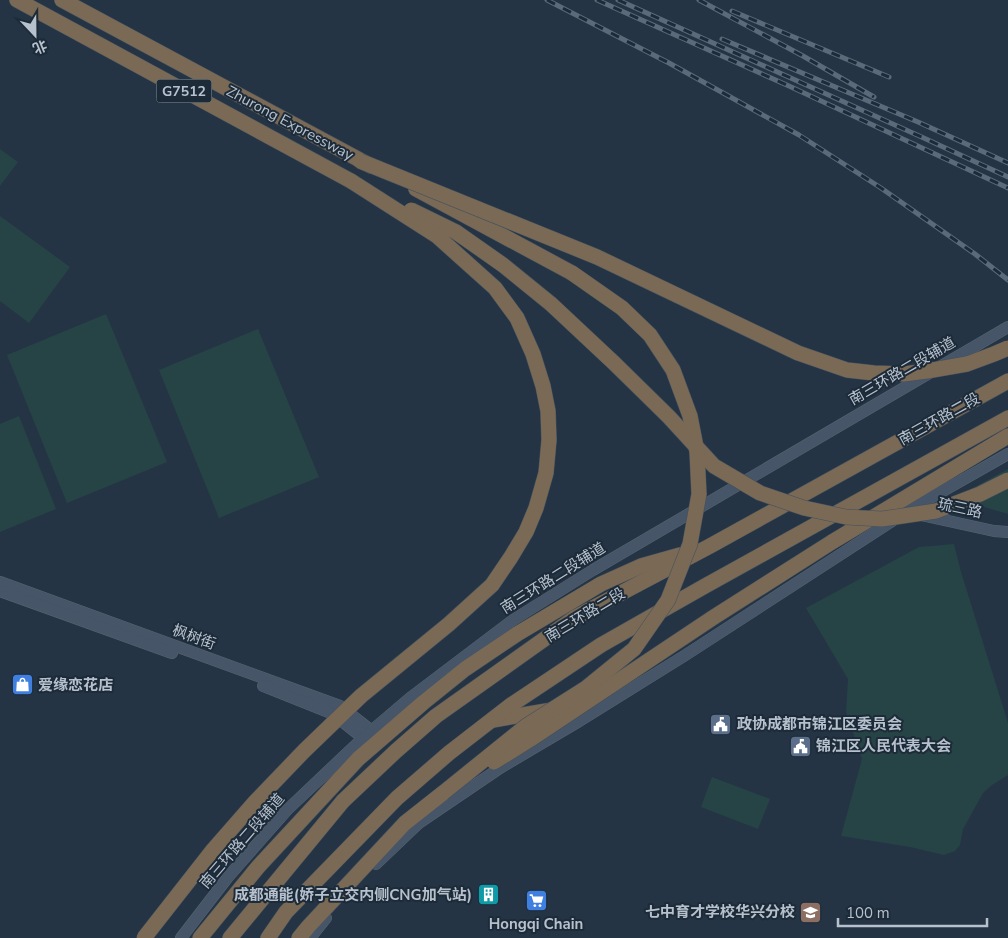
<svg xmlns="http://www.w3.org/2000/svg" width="1008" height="938" font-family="'Nunito Sans','Noto Sans SC',sans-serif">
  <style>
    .green { fill: #264445 }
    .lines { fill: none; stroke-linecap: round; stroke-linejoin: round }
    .secondary-casing { stroke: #576471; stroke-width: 12 }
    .highway-casing { stroke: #43515e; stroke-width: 16 }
    .secondary { stroke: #465567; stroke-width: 11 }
    .highway { stroke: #7a6955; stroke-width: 15 }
    .rail-casing { stroke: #5a6a7b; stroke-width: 5 }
    .rail { stroke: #1d2b39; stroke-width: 3; stroke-dasharray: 9; stroke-linecap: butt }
    .highway-bridge-casing { stroke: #43515e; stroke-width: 16; stroke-linecap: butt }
    .highway-bridge { stroke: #7a6955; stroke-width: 15 }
    .labels { text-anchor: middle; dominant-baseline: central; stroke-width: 4; stroke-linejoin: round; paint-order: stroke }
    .shield { fill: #1d2b39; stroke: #8894a1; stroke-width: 1 }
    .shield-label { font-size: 14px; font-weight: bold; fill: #b6c1cd }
    .street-label { font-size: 15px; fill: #b6c1cd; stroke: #1d2b39 }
    .poi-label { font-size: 15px; font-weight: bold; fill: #b6c1cd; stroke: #1d2b39; text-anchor: start }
  </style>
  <rect width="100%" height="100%" fill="#243444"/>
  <g class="green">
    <polygon points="0,149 18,162 0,186"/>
    <polygon points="0,216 70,267 29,323 0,301"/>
    <polygon points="106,314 167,462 67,503 7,355"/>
    <polygon points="258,329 319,477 219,518 159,370"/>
    <polygon points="19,416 56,509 0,532 0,424"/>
    <polygon points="1008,469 1008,514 954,498"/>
    <polygon points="954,544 961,572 1008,723 1008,775 992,785 983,793 963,829 960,845 955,851 944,855 910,847 841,836 862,759 846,712 848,679 806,608 919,547"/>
    <polygon points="712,777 770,799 758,829 701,807"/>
  </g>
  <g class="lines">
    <defs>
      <g id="secondary">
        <polyline points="921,515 994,531 1008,532"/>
        <polyline points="0,582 340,706 372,731"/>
        <polyline points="0,591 172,653"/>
        <polyline points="263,686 333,714 363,738"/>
        <polyline points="376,864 419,823 500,768 576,723 684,656 906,512 1008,454"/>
        <polyline points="181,938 228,877 287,810 363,738 410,698 513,620 593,570 1008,327"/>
        <polyline points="310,938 326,918"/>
      </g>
      <g id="highway">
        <polyline points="17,0 351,181"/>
        <polyline points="62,0 371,166"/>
        <polyline points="416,189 572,273"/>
        <polyline points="832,542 983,451 1008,436"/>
        <polyline points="493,720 552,710"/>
        <polyline points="200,938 258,867 358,759 424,702 465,669 517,634 601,584 641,566 680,555"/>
        <polyline points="230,938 343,801 396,751 436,716 574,618 710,546 1008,381"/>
        <polyline points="268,938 286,912 397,798 449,753 511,705 601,645 705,586 1008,418"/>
        <polyline points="299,938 308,927 405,823 443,793"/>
      </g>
    </defs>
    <use href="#secondary" class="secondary-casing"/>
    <use href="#highway" class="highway-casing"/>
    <use href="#secondary" class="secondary"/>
    <use href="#highway" class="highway"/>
    <defs>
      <g id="rail">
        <polyline points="547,0 669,63 799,135 881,188 975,254 1008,280"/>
        <polyline points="597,0 789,86 1008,188"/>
        <polyline points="618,0 926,139 1008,177"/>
        <polyline points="699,0 803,56 874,97"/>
        <polyline points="732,11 889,77"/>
        <polyline points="722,39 918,122 1008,163"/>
      </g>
    </defs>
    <use href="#rail" class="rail-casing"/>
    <use href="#rail" class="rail"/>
    <defs>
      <g id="highway-bridge">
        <polyline points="360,161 597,257 798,353 847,370 874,373 904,374 927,371 967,364 994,354 1008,348"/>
        <polyline points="411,210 456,232 503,265 551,304 614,363 669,417 714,466 760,493 804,508 846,517 882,519 936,511 980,494 1008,480"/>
        <polyline points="494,762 531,739 714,617 832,542"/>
        <polyline points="443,793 526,726 586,688 634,649 668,600 690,544 699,494 697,452 690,416 673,370 650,335 622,308 572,273"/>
        <polyline points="144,938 213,850 255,802 304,751 361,696 449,624 492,585 511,557 526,532 536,508 546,473 549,440 548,411 543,386 533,354 517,318 495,288 437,236 351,181"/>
      </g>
    </defs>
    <use href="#highway-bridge" class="highway-bridge-casing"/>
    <use href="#highway-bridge" class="highway-bridge"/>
  </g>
  <defs>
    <symbol id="shop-square" viewBox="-11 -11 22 22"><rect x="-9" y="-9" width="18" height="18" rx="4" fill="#3f7fe0" stroke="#1d2b39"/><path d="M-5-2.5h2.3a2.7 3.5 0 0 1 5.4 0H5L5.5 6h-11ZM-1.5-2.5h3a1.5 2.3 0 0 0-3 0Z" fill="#fff"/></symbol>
    <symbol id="civic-square" viewBox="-11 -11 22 22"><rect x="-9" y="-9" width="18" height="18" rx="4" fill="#5c6f8a" stroke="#1d2b39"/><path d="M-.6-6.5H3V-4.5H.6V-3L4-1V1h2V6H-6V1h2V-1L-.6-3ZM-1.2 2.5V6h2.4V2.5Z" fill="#fff"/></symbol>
    <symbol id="building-square" viewBox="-11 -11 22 22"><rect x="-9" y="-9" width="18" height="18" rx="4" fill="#0f9aa8" stroke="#1d2b39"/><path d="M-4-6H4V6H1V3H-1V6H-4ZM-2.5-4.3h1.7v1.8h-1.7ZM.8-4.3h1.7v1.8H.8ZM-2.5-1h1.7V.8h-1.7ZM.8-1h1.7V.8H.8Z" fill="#fff"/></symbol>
    <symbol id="supermarket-square" viewBox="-11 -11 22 22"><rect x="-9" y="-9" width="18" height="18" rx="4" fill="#3f7fe0" stroke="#1d2b39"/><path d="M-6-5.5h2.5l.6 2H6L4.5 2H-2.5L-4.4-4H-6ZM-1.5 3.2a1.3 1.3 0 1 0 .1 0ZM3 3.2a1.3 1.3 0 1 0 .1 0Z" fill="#fff"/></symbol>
    <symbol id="school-square" viewBox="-11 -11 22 22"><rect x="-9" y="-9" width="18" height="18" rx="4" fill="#8d6e63" stroke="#1d2b39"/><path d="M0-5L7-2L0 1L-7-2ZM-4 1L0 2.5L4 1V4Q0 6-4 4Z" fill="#fff"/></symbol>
  </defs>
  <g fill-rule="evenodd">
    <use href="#shop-square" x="10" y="672" width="25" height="25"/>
    <use href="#civic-square" x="708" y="712" width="25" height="25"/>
    <use href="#civic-square" x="788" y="734" width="25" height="25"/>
    <use href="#building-square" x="476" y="882" width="25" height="25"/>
    <use href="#supermarket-square" x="524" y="888" width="25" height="25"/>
    <use href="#school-square" x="798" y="900" width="25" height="25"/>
  </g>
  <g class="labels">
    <rect class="shield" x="156.5" y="79.5" width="55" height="23" rx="4"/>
    <g class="shield-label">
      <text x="184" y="91">G7512</text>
    </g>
    <g class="street-label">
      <text transform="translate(290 123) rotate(28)">Zhurong Expressway</text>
      <text transform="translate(902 371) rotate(-30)">南三环路二段辅道</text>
      <text transform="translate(939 419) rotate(-29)">南三环路二段</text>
      <text transform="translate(960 508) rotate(12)">琉三路</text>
      <text transform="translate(553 578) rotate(-32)">南三环路二段辅道</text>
      <text transform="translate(585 615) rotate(-31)">南三环路二段</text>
      <text transform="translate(194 637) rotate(20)">枫树街</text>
      <text transform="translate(242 841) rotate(-49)">南三环路二段辅道</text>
    </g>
    <g class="poi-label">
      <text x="38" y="685">爱缘恋花店</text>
      <text x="737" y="724">政协成都市锦江区委员会</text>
      <text x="816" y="746">锦江区人民代表大会</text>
      <text x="472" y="895" text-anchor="end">成都通能(娇子立交内侧CNG加气站)</text>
      <text x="795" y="912" text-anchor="end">七中育才学校华兴分校</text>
      <text x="536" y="924" text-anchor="middle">Hongqi Chain</text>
    </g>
  </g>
  <g transform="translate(35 35) rotate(158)" stroke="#1d2b39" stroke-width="4" paint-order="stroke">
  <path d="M0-4L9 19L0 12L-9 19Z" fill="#b6c1cd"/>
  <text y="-8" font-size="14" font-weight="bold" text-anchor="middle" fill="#b6c1cd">北</text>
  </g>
  <path d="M838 918v8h149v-8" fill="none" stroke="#b6c1cd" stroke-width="2.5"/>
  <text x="846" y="918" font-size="15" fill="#b6c1cd" stroke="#1d2b39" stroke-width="4" paint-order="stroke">100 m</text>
</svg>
